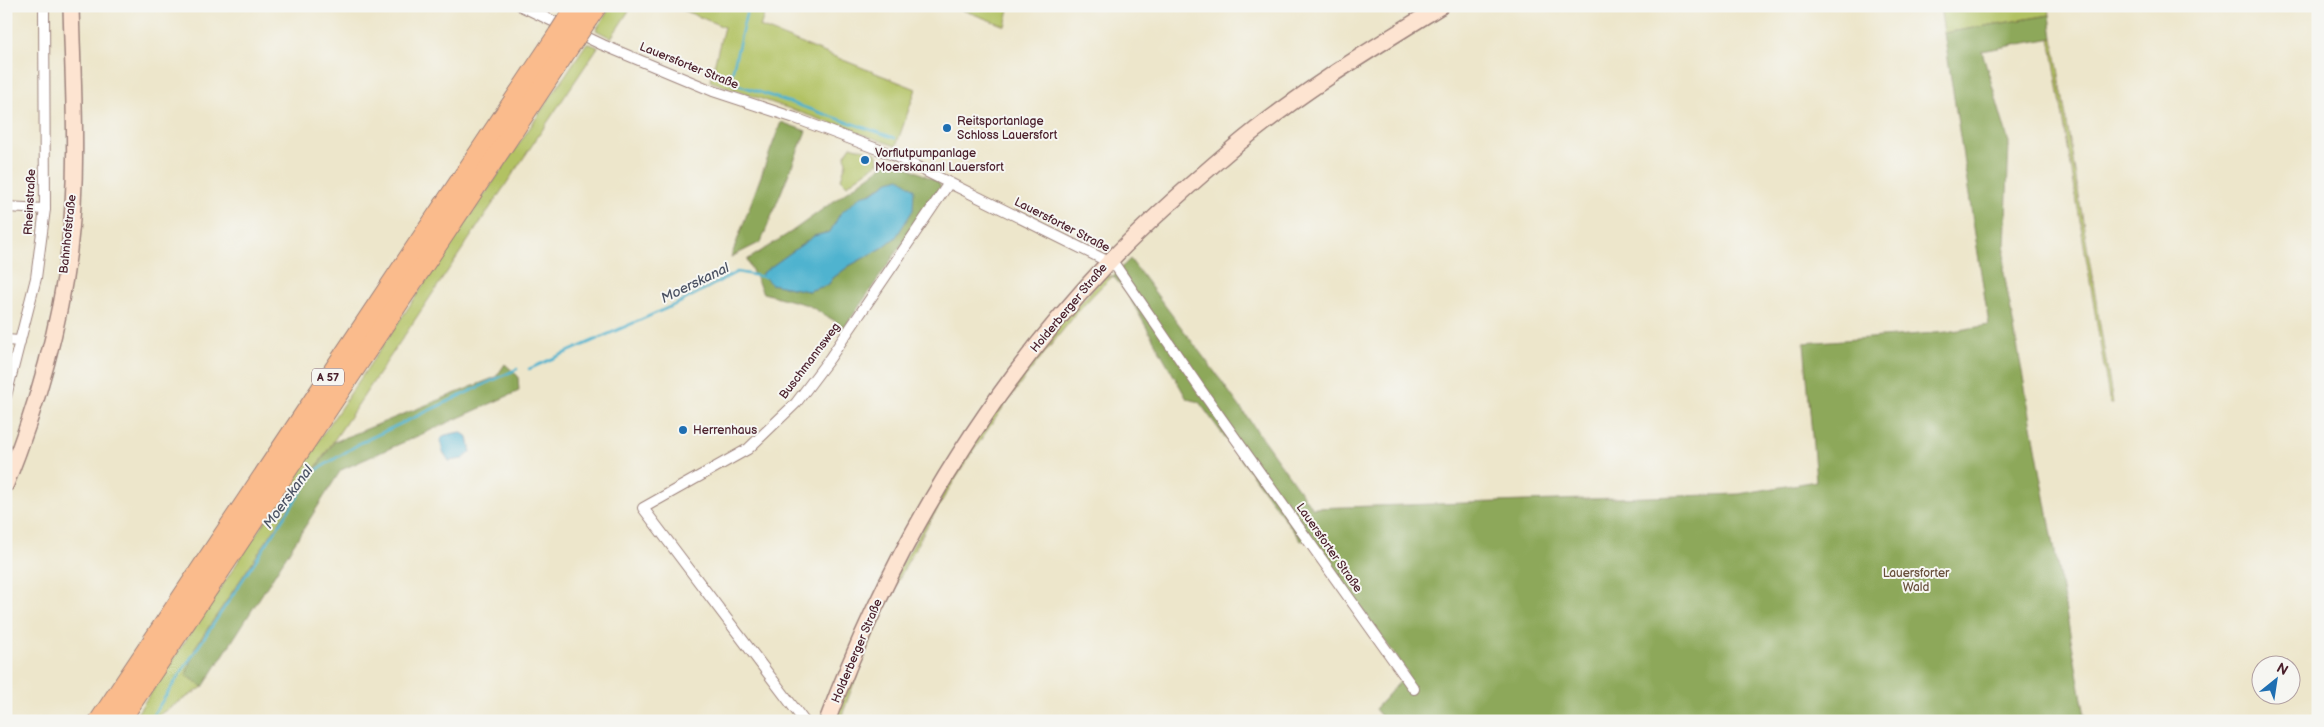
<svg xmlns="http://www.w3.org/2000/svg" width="2324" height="727" font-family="'Balsamiq Sans',sans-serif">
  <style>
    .green { fill: #b2c264; stroke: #7e7048 }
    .forest { fill: #8da85a; stroke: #6c6442; fill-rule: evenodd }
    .water { fill: #50b3cf; stroke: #4d697d }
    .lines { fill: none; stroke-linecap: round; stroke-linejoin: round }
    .stream { stroke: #50b3cf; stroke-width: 2.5 }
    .street-casing { stroke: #9c827b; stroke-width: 12 }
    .secondary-casing { stroke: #9c827b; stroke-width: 18 }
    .highway-casing { stroke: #9c827b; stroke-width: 21 }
    .street { stroke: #fff; stroke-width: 10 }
    .secondary { stroke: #fde4d1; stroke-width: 15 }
    .highway { stroke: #fabb8c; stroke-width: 19 }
    .highway-bridge-casing { stroke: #9c827b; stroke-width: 21; stroke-linecap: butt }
    .highway-bridge { stroke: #fabb8c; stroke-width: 19 }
    .poi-dot { fill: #1f6fb2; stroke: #f6f6f2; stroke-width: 2 }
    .labels { text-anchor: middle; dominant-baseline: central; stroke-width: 4; stroke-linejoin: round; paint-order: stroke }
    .shield { fill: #f6f6f2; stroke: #7e6067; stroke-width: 1 }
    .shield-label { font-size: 11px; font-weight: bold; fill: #4a1f2b }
    .street-label { font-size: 12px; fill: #4a1f2b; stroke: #f6f6f2 }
    .poi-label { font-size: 12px; fill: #4a1f2b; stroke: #f6f6f2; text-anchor: start }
    .park-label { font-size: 12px; fill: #69503c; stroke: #f6f6f2 }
    .water-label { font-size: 14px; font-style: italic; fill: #4c5364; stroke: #f6f6f2 }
  </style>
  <rect width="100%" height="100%" fill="#f6f6f2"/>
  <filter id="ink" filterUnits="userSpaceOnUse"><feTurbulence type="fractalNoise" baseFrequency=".02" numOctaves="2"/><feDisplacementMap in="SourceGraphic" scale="10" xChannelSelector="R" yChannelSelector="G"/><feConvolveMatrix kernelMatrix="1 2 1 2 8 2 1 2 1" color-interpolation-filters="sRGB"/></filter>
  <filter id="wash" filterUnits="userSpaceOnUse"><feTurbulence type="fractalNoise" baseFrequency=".0096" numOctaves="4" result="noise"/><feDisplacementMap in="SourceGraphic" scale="20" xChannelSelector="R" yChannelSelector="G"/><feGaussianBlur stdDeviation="1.12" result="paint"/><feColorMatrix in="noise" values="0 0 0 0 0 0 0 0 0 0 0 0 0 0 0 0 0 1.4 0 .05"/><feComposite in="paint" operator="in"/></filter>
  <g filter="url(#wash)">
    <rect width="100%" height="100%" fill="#ede6cb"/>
    <g class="green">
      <polygon points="611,6 632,6 611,38 596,30"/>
      <polygon points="673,6 767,6 760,27 916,89 896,146 710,81 724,27"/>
      <polygon points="952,6 1010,6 1005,26"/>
      <polygon points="1940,6 2049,6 2050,15 1944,33"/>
      <polygon points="2050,38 2053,38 2113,404 2110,404"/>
      <polygon points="587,43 598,47 196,646 186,675 203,687 160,714 156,721 132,721 323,434"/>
      <polygon points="851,146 876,153 879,162 847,185 841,179 846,163 845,155"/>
      <path d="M1105 276H1113C1085 300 1062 332 1038 361 970 448 911 544 868 646 858 671 849 696 840 721H833L891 583 976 436 1054 331Z"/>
    </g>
    <g class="forest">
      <polygon points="2050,15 2053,38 1982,51 2009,143 2004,273 2086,721 1385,721 1375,709 1408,673 1311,538 1301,541 1199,402 1187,399 1127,293 1113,276 1130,259 1220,379 1312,508 1739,494 1816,481 1804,343 1947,332 1989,325 1944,33"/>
      <polygon points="781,122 806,131 761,242 731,257"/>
      <path d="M894 160 938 182 941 187 845 327 808 305 763 293 747 260 791 232 884 165ZM889 181 882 248 849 266 833 278 828 285 808 291 771 284 761 274 814 236 830 232 840 214Z"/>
      <polygon points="505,364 518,376 519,391 341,470 203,687 186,675 196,646 334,442 496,377"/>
    </g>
    <g class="water">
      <polygon points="900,178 914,189 913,210 896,237 882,248 849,266 833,278 828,285 808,291 771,284 761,274 814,236 830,232 840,214 861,196 872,193 889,181"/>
      <polygon points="460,432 468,437 471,452 463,459 449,461 443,452 440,440 445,435"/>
    </g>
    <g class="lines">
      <g class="stream">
        <polyline points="748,6 730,82 895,138"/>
        <polyline points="529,369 681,302 737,272 764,277 767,276"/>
        <polyline points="149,721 315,471 362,442 517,369"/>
      </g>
    </g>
  </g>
  <g filter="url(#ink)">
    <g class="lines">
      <defs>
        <g id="street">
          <polyline points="521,6 603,45 713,91 795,118 893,155 1115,265 1201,390 1414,689"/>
          <polyline points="6,207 45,209"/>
          <polyline points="6,340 20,341"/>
          <polyline points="6,396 36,278 45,209 44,6"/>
          <polyline points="804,721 643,508 748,449 796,403 830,358 949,183"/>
        </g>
        <g id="secondary">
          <path d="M6 484C36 409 59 330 69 250 79 169 73 87 71 6"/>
          <path d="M827 721C891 551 984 394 1109 262 1146 223 1192 183 1233 148 1297 94 1370 50 1441 6"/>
        </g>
        <g id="highway">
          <polyline points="588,19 597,6"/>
          <polyline points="99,721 558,34"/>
          <polyline points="120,721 574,40"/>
        </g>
      </defs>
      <use href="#street" class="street-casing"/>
      <use href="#secondary" class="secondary-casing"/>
      <use href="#highway" class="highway-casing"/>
      <use href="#street" class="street"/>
      <use href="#secondary" class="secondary"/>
      <use href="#highway" class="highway"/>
      <defs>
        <g id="highway-bridge">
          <polyline points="558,34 572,12"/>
          <polyline points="574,40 588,19"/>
        </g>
      </defs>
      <use href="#highway-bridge" class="highway-bridge-casing"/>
      <use href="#highway-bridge" class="highway-bridge"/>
    </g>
  </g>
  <g class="poi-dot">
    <circle cx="947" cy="128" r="5"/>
    <circle cx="865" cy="160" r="5"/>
    <circle cx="683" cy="430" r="5"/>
  </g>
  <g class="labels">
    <rect class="shield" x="312" y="368.5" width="32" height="17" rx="4"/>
    <g class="shield-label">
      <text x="328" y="377">A 57</text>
    </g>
    <g class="street-label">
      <text transform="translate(689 66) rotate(22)">Lauersforter Straße</text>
      <text transform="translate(30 202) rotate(-87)">Rheinstraße</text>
      <text transform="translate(1062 225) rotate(27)">Lauersforter Straße</text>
      <text transform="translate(68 234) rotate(-84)">Bahnhofstraße</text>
      <text transform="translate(1069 308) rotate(-50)">Holderberger Straße</text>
      <text transform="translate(810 361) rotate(-53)">Buschmannsweg</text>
      <text transform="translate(1329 548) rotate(55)">Lauersforter Straße</text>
      <text transform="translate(857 651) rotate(-67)">Holderberger Straße</text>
    </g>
    <g class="poi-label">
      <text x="957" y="121">Reitsportanlage<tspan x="957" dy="14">Schloss Lauersfort</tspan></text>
      <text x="875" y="153">Vorflutpumpanlage<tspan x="875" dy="14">Moerskananl Lauersfort</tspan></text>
      <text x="693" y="430">Herrenhaus</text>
    </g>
    <g class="park-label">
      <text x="1916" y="573">Lauersforter<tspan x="1916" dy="14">Wald</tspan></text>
    </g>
    <g class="water-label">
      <text transform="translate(695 283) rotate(-26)">Moerskanal</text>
      <text transform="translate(288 497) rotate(-54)">Moerskanal</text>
    </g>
  </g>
  <rect width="2324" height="727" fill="none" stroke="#f6f6f2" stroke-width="25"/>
  <g transform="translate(2276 680) rotate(30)"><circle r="24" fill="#f6f6f2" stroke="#b1a0a2"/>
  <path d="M0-4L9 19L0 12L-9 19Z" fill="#1f6fb2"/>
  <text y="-8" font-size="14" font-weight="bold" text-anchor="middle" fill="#4a1f2b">N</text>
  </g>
</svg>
